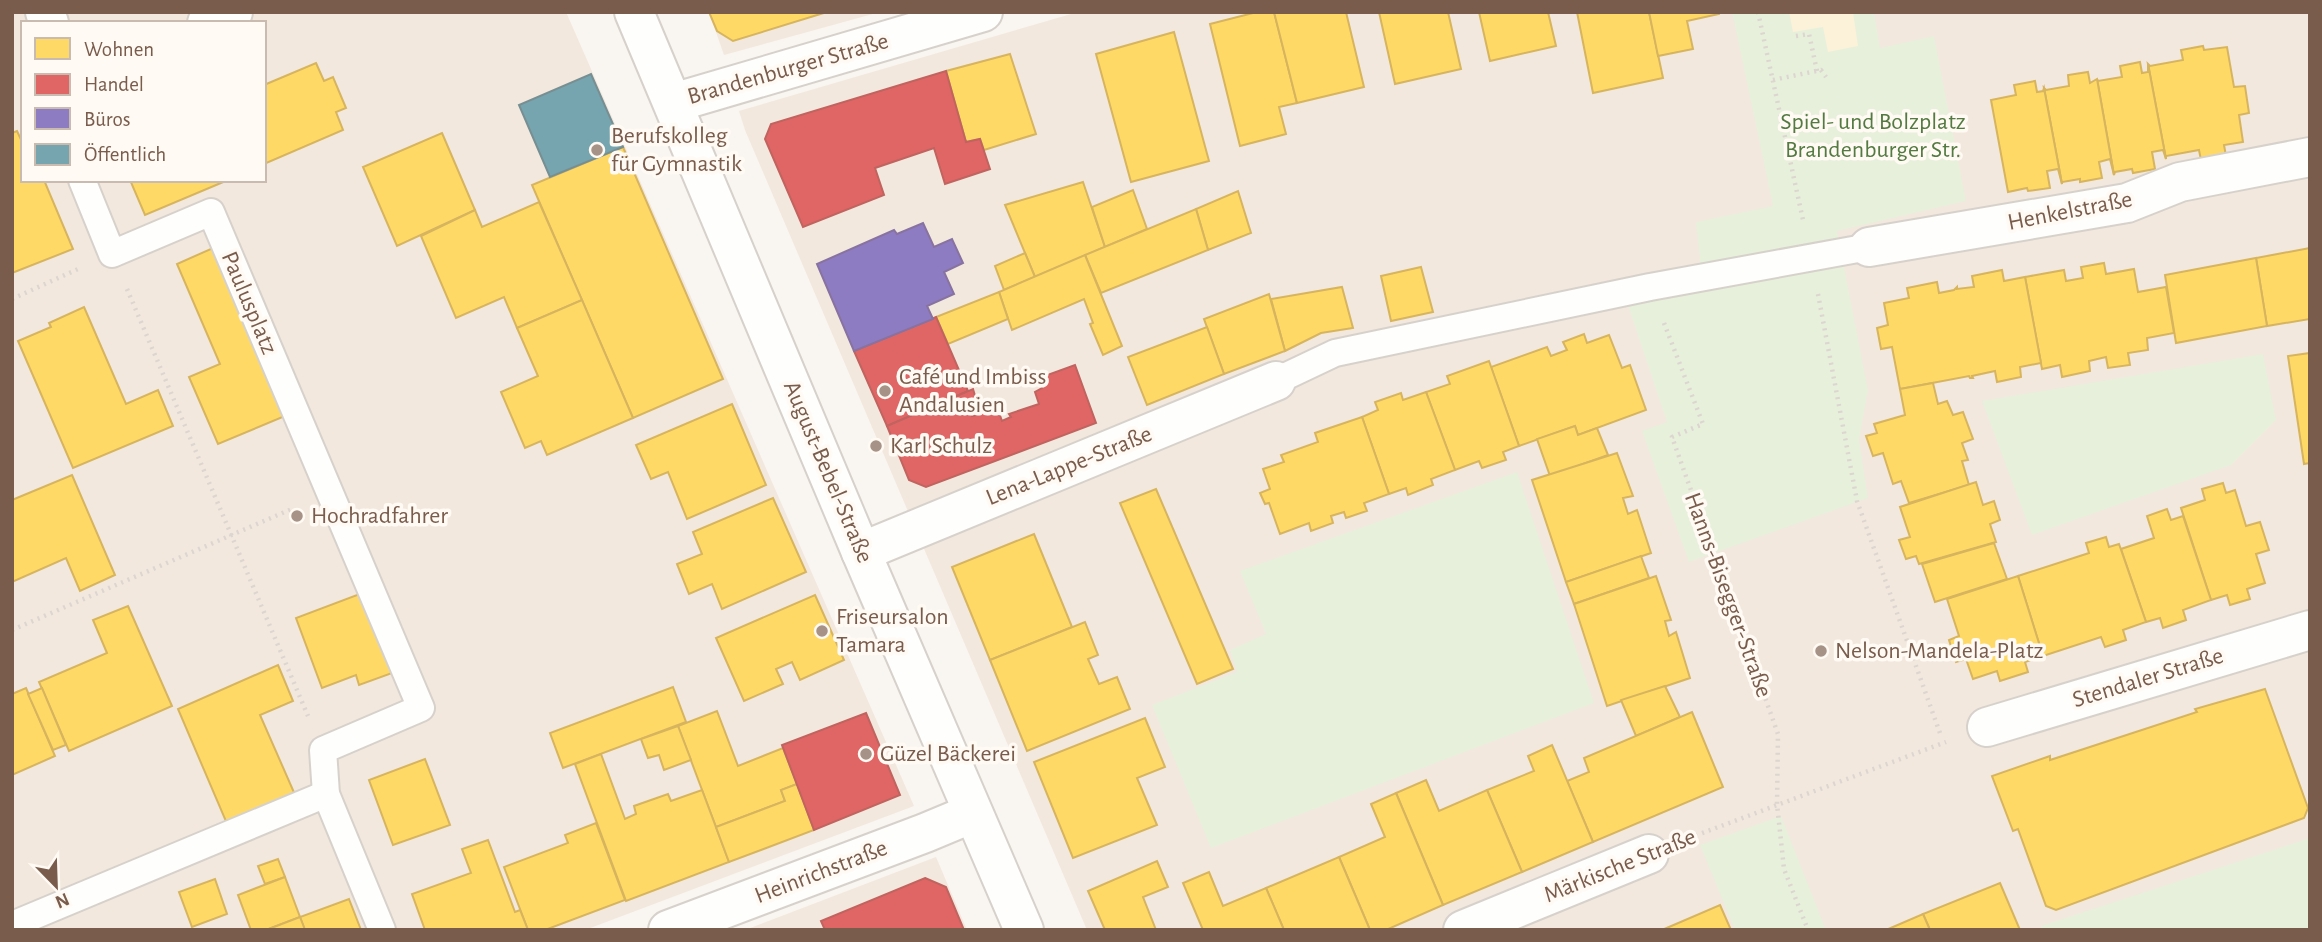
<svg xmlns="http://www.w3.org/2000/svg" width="2322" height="942" font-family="'Alegreya Sans',sans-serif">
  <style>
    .residential { fill: #f2e8de; fill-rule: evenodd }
    .green { fill: #e7f0db }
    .sand { fill: #fbf2d9 }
    .homes { fill: #ffd966; stroke: #d7b45e; stroke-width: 2 }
    .shops { fill: #e06666; stroke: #c1635e; stroke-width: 2 }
    .offices { fill: #8e7cc3; stroke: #8872a0; stroke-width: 2 }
    .public { fill: #76a5af; stroke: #778f92; stroke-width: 2 }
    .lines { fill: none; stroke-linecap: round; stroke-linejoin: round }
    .service-casing { stroke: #d7d1cb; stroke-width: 30 }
    .minor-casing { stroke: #d7d1cb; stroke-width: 42 }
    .path { stroke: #dcd5d0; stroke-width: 4.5; stroke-dasharray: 2 5; stroke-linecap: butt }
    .service { stroke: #fefefd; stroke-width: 26 }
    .minor { stroke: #fefefd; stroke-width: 38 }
    .poi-dot { fill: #a69286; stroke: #fffaf3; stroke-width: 2.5 }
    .labels { text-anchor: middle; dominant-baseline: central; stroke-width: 7; stroke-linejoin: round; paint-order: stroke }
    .street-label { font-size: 24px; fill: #7a5c4d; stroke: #fffaf3 }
    .park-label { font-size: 24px; fill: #537a41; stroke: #fffaf3 }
    .poi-label { font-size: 24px; fill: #7a5c4d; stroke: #fffaf3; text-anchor: start }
  </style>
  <rect width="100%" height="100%" fill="#f9f5f0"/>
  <g class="residential">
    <path d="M12 12H566L914 806 585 930H12ZM23 23H264V180H23Z"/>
    <polygon points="709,12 880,12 724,55"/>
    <polygon points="1078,12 2310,12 2310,930 1087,930 745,130 739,111"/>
    <polygon points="936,857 967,930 745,930"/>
  </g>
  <g class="green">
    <polygon points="1732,12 1874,12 1880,48 1934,36 1966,201 1837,231 1868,390 1859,440 1868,498 1689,562 1642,431 1667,422 1621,284 1701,268 1696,222 1773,206"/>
    <polygon points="2263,354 2276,420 2231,465 2032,535 1982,401"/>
    <polygon points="1517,472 1594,703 1211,848 1152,705 1237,672 1230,650 1266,634 1240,571"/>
    <polygon points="1781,816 1826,930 1735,930 1700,845"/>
    <polygon points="2310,838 2310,930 2043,930 2041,926"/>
  </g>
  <polygon class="sand" points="1789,12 1853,12 1858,46 1828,52 1823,27 1793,32"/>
  <g class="homes">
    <polygon points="709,12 827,12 733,41 717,31"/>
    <polygon points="1257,12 1274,12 1297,103 1279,107 1286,134 1240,146 1210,24"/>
    <polygon points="1274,12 1346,12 1364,87 1297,103"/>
    <polygon points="1379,12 1448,12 1461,69 1395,84"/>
    <polygon points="1479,12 1548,12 1556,46 1490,61"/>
    <polygon points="1577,12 1649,12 1663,78 1593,93"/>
    <polygon points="1649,12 1719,12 1719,14 1687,21 1693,49 1658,56"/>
    <polygon points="1174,32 1209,161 1131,182 1096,54"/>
    <polygon points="2203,46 2204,50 2227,47 2234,87 2245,86 2249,113 2239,115 2243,142 2224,145 2226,156 2201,160 2199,150 2166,156 2166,159 2148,64 2150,66 2183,60 2181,50"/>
    <polygon points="1010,54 1036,134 984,150 980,139 966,142 946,71"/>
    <polygon points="2140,62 2142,73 2148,72 2148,64 2166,159 2163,150 2152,152 2155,169 2133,173 2132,169 2115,172 2114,175 2097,79 2098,81 2122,77 2120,66"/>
    <polygon points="316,63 324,81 333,77 346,108 336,112 343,130 264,164 264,85"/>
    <polygon points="2088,72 2090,83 2097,79 2114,175 2110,159 2099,162 2102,178 2080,182 2080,179 2062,182 2062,184 2044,88 2046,90 2069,86 2068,75"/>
    <polygon points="2035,81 2037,92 2043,91 2044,88 2062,184 2058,169 2047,171 2050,188 2028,191 2027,188 2008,192 1991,100 2016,95 2014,85"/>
    <polygon points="17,131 23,144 23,180 44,180 73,249 12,273 12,133"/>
    <polygon points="442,133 475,210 397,246 363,167"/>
    <polygon points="623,147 723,379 633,418 532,185"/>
    <polygon points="130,180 228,180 145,215"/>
    <polygon points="1083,182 1105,247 1035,277 1005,205"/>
    <polygon points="1133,190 1147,229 1105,247 1092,207"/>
    <polygon points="1238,191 1251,233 1208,250 1196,209"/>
    <polygon points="539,202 582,300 517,328 504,297 456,318 421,236 475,210 482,227"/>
    <polygon points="1196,209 1208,250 1101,293 1085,255"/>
    <polygon points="213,248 285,416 218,444 189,377 220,364 177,264"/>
    <polygon points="2310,248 2310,319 2267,326 2256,258"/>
    <polygon points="1025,253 1035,277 1004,290 995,266"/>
    <polygon points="1085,255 1122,346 1103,355 1090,324 1093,323 1084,299 1012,330 999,292"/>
    <polygon points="2256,258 2267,326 2176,343 2165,275"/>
    <polygon points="2104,263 2106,274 2134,269 2138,292 2166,287 2174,333 2147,338 2148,350 2128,353 2130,365 2108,368 2106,357 2089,361 2090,371 2062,377 2060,365 2042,369 2025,277 2064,270 2066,281 2083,278 2081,267"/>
    <polygon points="1421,267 1433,312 1391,321 1381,276"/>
    <polygon points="2002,270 2004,281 2025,277 2041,363 2020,367 2021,377 1997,382 1995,371 1972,376 1973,378 1970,378 1969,376 1900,389 1892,347 1881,349 1877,328 1888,325 1884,303 1909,298 1907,288 1937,282 1939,293 1954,290 1957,287 1957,289 1974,287 1972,276"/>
    <polygon points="1342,287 1353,328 1321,333 1285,351 1271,299"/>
    <polygon points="999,292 1008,319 948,344 936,317"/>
    <polygon points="1269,294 1285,351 1224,374 1204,319"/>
    <polygon points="582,300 633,418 547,455 541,441 525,448 501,392 538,376 517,328"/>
    <polygon points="84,307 126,404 158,390 173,426 73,468 18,341 51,327 49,323"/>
    <polygon points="1207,327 1224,374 1147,405 1128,357"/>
    <polygon points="1584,334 1587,343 1609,335 1622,368 1630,365 1646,410 1578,435 1575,426 1519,446 1491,367 1547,347 1551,356 1567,350 1563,342"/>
    <polygon points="2310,353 2310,463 2304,464 2288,356"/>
    <polygon points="1489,361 1519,446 1503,452 1506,460 1482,468 1479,461 1455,470 1426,392 1450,384 1447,376"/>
    <polygon points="1933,383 1938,404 1947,401 1953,415 1963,412 1973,439 1962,443 1968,460 1962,461 1969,485 1909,503 1901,481 1893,484 1883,453 1873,456 1866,436 1877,433 1874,424 1905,415 1900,389"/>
    <polygon points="1426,392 1455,470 1431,479 1433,485 1408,495 1406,488 1389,494 1362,417 1378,410 1375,402 1401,393 1403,400"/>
    <polygon points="732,404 766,485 687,519 668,472 651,479 636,445"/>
    <polygon points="1362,417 1389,494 1364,503 1367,511 1346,518 1344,512 1331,516 1333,523 1311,531 1309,523 1280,534 1269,503 1265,504 1260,493 1270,489 1263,469 1284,462 1281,455 1318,442 1315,433"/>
    <polygon points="1575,426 1578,435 1597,428 1608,455 1550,476 1537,439"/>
    <polygon points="1617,453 1633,496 1623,498 1628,514 1637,510 1651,553 1566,582 1532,480"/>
    <polygon points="72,475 115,575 80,591 66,558 12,582 12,500"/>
    <polygon points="1976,482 1983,505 1994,501 2000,520 1990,524 1996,542 1919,564 1916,556 1906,559 1899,540 1910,537 1900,507"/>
    <polygon points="2223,483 2226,493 2235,490 2246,526 2260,522 2269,550 2256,554 2265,583 2247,589 2250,599 2230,605 2227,595 2211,600 2181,508 2205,500 2202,489"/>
    <polygon points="1156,489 1233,669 1197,684 1120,503"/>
    <polygon points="773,498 806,572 722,609 712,584 689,594 677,564 702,554 693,532"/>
    <polygon points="2167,509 2171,520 2183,516 2211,600 2183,610 2186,620 2163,628 2160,618 2146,622 2121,549 2154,538 2147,516"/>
    <polygon points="1034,534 1072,627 990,660 952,567"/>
    <polygon points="2106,537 2109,547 2119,544 2146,622 2123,630 2126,640 2105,647 2101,637 2043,656 2018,576 2089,553 2086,543"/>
    <polygon points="1994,543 2007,579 1935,602 1922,564"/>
    <polygon points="1641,556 1649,578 1574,604 1566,582"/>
    <polygon points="1656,576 1671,620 1665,621 1669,636 1676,632 1690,678 1607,706 1574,604"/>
    <polygon points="2018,576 2043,656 2025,662 2028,672 2000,681 1997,671 1973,679 1966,659 1956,662 1949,640 1959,636 1947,599"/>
    <polygon points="365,592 395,672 359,685 356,675 322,688 296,618"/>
    <polygon points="815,595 844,660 800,680 792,662 776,669 783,684 744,701 716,638"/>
    <polygon points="128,606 172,706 69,751 39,682 107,653 93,620"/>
    <polygon points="1085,622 1098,655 1088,659 1099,684 1117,677 1130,709 1027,751 990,660"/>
    <polygon points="278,665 293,701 260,715 296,797 228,826 178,709"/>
    <polygon points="1665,686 1680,717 1636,736 1621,700"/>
    <polygon points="673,687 686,722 563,768 550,733"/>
    <polygon points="26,688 55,756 12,775 12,694"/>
    <polygon points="42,688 66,745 53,750 28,694"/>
    <polygon points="2265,689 2308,808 2304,818 2056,910 2046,906 2018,829 2013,831 1992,776 2050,756 2050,760 2197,712 2195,709"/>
    <polygon points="717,711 738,766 783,748 797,784 781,790 785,801 716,827 678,726"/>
    <polygon points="1692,712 1723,787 1593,842 1567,781 1589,772 1584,758"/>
    <polygon points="1145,718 1165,767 1137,778 1157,825 1073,858 1034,762"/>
    <polygon points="678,726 691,760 664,770 659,755 648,758 641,739"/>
    <polygon points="1552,745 1593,842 1522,872 1487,790 1534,771 1528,756"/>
    <polygon points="601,754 625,819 636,814 634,806 668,794 671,801 702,790 729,862 626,901 575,764"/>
    <polygon points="425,759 450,825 393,845 369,780"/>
    <polygon points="1426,780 1439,811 1487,790 1522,872 1443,905 1396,793"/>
    <polygon points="797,784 814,830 729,862 716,827 785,801 781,790"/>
    <polygon points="1396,793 1443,905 1386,930 1370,930 1339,857 1385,837 1371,804"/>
    <polygon points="596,823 625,900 545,930 528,930 504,867 568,843 565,835"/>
    <polygon points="488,840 515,912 520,910 528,930 425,930 412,894 471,873 462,849"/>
    <polygon points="1339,857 1370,930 1284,930 1266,888"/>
    <polygon points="278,859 285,877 265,884 258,866"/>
    <polygon points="1157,861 1168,887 1143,897 1156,930 1105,930 1088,891"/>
    <polygon points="1209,872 1223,906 1266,888 1284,930 1203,930 1183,883"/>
    <polygon points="285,877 300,917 266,930 251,930 238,895"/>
    <polygon points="215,879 227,914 192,927 179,892"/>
    <polygon points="2000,883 2020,930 1930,930 1923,914"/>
    <polygon points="349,899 361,930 305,930 300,917"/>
    <polygon points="1720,905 1731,930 1662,930"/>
    <polygon points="1923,914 1930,930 1886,930"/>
    <polygon points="300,917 305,930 266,930"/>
  </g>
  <g class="shops">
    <polygon points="946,71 966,142 980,139 990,169 945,184 934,148 875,168 884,195 803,227 765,139 771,124"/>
    <polygon points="936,317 968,391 887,426 854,351"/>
    <polygon points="1075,365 1096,423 926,487 909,480 887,426 973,389 976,399 968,402 972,416 998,410 1002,421 1011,417 1009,414 1039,404 1035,392 1042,388 1039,378"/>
    <polygon points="866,713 900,795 814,830 782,745"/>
    <polygon points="925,878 946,887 964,930 825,930 821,921"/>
  </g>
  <polygon class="offices" points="923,223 934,247 952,239 963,263 944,272 954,294 927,306 933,319 854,351 817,264 894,230 897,234"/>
  <polygon class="public" points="591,74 623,147 550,177 519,105"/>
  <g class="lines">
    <defs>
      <g id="service">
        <polyline points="82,180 112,254 211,212 421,708 323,750 326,794 382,930"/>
        <polyline points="1276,381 1335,353 1650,287 1869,247"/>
        <polyline points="12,925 326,794"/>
      </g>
      <g id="minor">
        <polyline points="45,12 49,23"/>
        <polyline points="634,12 861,552 1024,930"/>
        <polyline points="207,23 233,12"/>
        <polyline points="673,103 983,12"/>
        <polyline points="1869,247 2127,203 2180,182 2310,157"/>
        <polyline points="861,552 1276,381"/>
        <polyline points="1987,727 2310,630"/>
        <polyline points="668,930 925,833 973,813"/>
        <polyline points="1463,930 1649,854"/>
      </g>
    </defs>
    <use href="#service" class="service-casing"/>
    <use href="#minor" class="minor-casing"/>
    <g class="path">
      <polyline points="1758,12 1803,220"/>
      <polyline points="1796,36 1809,34 1817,71"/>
      <polyline points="1773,80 1821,70 1826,77"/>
      <polyline points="127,289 308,716"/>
      <polyline points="1818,294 1857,501 1941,736"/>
      <polyline points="12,299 78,269"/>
      <polyline points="1664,323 1703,424 1672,437 1778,734 1777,804 1784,869 1808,930"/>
      <polyline points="12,630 294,508"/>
      <polyline points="1689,838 1946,742"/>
    </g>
    <use href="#service" class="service"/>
    <use href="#minor" class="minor"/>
  </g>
  <g class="poi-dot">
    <circle cx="597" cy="150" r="7"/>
    <circle cx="885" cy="391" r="7"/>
    <circle cx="876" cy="446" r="7"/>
    <circle cx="297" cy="516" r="7"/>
    <circle cx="822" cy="631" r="7"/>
    <circle cx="1821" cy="651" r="7"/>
    <circle cx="866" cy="754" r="7"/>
  </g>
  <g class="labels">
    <g class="street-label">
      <text transform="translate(788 69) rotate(-16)">Brandenburger Straße</text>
      <text transform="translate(2070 211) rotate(-11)">Henkelstraße</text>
      <text transform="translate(249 303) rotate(67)">Paulusplatz</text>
      <text transform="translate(1069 466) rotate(-22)">Lena-Lappe-Straße</text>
      <text transform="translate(828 472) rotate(67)">August-Bebel-Straße</text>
      <text transform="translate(1728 595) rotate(70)">Hanns-Bisegger-Straße</text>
      <text transform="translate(2148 678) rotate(-17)">Stendaler Straße</text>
      <text transform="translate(1620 866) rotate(-22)">Märkische Straße</text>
      <text transform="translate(821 872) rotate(-21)">Heinrichstraße</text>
    </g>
    <g class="park-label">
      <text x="1873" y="122">Spiel- und Bolzplatz<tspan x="1873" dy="28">Brandenburger Str.</tspan></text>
    </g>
    <g class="poi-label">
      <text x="611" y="136">Berufskolleg<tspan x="611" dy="28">für Gymnastik</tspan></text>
      <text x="899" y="377">Café und Imbiss<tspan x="899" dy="28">Andalusien</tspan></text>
      <text x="890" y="446">Karl Schulz</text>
      <text x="311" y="516">Hochradfahrer</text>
      <text x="836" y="617">Friseursalon<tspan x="836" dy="28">Tamara</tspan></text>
      <text x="1835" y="651">Nelson-Mandela-Platz</text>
      <text x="880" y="754">Güzel Bäckerei</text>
    </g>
  </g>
  <rect width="2322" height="942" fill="none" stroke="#7a5c4d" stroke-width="28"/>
  <rect x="21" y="21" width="245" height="161" fill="#fffaf3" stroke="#cabbb1" stroke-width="2"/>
  <rect x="35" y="38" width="35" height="21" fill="#ffd966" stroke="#cabbb1" stroke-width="2"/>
  <text x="84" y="56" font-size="21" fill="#7a5c4d">Wohnen</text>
  <rect x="35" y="74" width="35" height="21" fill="#e06666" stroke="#cabbb1" stroke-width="2"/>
  <text x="84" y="91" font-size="21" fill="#7a5c4d">Handel</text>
  <rect x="35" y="108" width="35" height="21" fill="#8e7cc3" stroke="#cabbb1" stroke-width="2"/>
  <text x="84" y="126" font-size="21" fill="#7a5c4d">Büros</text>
  <rect x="35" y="144" width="35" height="21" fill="#76a5af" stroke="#cabbb1" stroke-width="2"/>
  <text x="84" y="161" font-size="21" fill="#7a5c4d">Öffentlich</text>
  <g transform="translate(56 886) rotate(157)" stroke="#fffaf3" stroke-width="5" paint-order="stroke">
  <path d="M0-5L12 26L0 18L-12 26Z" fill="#7a5c4d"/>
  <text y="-10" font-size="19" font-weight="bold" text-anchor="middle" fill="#7a5c4d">N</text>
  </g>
</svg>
